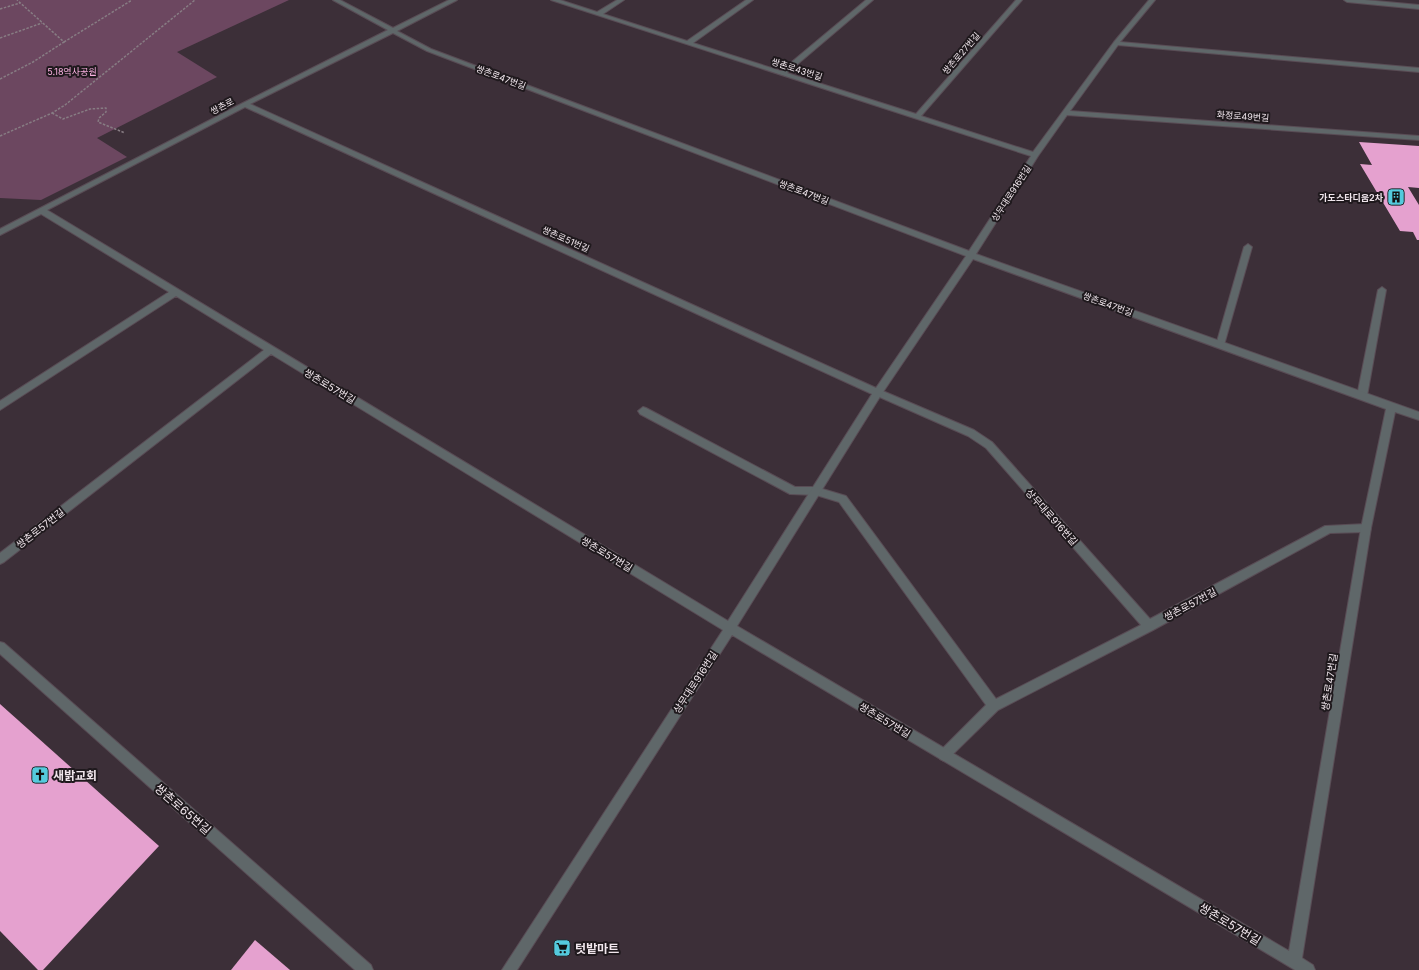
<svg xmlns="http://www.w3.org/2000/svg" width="1419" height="970" font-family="Inter,'Noto Sans KR',sans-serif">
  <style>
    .green { fill: #6c4760 }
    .building { fill: #e5a1cf }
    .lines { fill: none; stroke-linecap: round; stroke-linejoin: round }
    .lane-casing { stroke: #594c55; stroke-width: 2 }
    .street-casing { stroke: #594c55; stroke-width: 2 }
    .path { stroke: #877c83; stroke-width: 1.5; stroke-dasharray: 2.5 1.5; stroke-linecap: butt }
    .lane { fill: #5f6769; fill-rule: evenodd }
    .street { fill: #5f6769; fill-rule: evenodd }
    .labels { text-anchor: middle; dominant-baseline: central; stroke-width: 4; stroke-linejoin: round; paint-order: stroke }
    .far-street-label { font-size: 9px; fill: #f0e6ec; stroke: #1f191d }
    .far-park-label { font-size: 9px; fill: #fab1e1; stroke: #1f191d }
    .far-poi-label { font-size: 9px; font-weight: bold; fill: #f0e6ec; stroke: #1f191d; text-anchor: end }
    .street-label { font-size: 10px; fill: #f0e6ec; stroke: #1f191d }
    .near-poi-label { font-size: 12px; font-weight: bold; fill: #f0e6ec; stroke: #1f191d; text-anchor: start }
    .near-street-label { font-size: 12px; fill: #f0e6ec; stroke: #1f191d }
  </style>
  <rect width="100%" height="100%" fill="#3c2f38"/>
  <polygon class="green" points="0,0 289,0 177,52 217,77 97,138 127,157 41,200 0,198"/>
  <g class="building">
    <polygon points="1359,142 1419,146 1419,188 1408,187 1419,205 1419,240 1417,240 1413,232 1400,231 1360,164 1372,165"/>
    <polygon points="0,704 159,846 43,970 38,970 0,931"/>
    <polygon points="255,940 290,970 231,970"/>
  </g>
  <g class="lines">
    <defs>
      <g id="lane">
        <polygon points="1248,244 1252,247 1224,345 1220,348 1216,345 1244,247"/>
        <polygon points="1382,287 1386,290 1367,396 1362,400 1357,396 1378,290"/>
        <polygon points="878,389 974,430 992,442 1150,619 1325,526 1366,524 1370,525 1371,528 1370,531 1366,532 1330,533 1153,630 998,710 948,759 944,761 940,759 938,755 940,751 986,705 839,502 816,495 790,494 640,414 638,411 643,407 646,408 795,487 816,487 846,496 996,699 1141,625 986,448 968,436 875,395 873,393"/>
      </g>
      <g id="street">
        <path d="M333 0H340L393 28 449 0H457L397 31 431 49 969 251 1031 156 551 0H560L597 12 617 0H624L603 14 687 41 746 0H753L693 43 781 71 866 0H873L787 73 916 114 1016 0H1022L921 116 1033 152 1114 42 1149 0H1155L1120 42 1419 68V72L1118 45 1070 111 1419 136V140L1067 115 1038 156 976 254 1419 412V420L1395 412 1371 528 1302 958 1313 965 1315 970H1295L732 635 517 970H502L723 630 271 354 4 562 0 564V553L264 350 176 296 0 410V401L169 292 41 214 0 235V229L243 103 388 30ZM393 33 427 51 966 256 876 388 250 104ZM245 107 872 394 728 621 47 210ZM973 259 1386 409 1361 528 1289 951 737 626 881 395Z"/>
        <polygon points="1344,0 1365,0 1419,5 1419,9 1347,2"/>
        <polygon points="0,642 4,643 371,965 373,970 355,970 0,654"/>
      </g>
    </defs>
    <use href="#lane" class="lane-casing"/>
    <use href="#street" class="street-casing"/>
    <g class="path">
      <polyline points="0,9 20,3"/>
      <polyline points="0,38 42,23"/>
      <polyline points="64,42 132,0"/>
      <polyline points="0,79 33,62 64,42 17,0"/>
      <polyline points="52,113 63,119 90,109 106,108 106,112 99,118 98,122 125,133"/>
      <polyline points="0,136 52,113 65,105 195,0"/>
    </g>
    <use href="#lane" class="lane"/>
    <use href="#street" class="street"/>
  </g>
  <defs>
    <symbol id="building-square" viewBox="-11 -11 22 22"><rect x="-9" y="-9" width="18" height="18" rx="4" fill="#54cadd" stroke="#1f191d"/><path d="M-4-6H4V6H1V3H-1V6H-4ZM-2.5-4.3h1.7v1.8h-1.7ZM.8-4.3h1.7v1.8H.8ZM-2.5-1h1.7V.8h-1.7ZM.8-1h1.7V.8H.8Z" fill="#111"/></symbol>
    <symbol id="church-square" viewBox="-11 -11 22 22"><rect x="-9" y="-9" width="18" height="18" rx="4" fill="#54cadd" stroke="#1f191d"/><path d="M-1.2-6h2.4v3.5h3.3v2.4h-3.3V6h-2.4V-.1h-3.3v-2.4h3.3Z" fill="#111"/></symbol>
    <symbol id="supermarket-square" viewBox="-11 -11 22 22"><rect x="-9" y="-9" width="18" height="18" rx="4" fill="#54cadd" stroke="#1f191d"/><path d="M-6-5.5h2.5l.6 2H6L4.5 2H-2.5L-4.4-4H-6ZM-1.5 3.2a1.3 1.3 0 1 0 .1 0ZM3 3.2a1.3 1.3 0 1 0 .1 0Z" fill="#111"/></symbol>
  </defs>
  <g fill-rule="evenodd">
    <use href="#building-square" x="1386" y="187" width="20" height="20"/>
    <use href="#church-square" x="30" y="765" width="20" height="20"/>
    <use href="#supermarket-square" x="552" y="938" width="20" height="20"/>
  </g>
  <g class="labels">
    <g class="far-street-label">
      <text transform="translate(961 53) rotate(-49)">쌍촌로27번길</text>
      <text transform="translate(797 69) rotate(18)">쌍촌로43번길</text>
      <text transform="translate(501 77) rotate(21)">쌍촌로47번길</text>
      <text transform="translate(222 106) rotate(-27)">쌍촌로</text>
      <text transform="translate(1243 116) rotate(4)">화정로49번길</text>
      <text transform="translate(804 192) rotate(21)">쌍촌로47번길</text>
      <text transform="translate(1011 193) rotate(-57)">상무대로916번길</text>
      <text transform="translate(566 239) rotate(24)">쌍촌로51번길</text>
      <text transform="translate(1108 304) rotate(20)">쌍촌로47번길</text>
    </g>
    <g class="far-park-label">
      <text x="72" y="71">5.18역사공원</text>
    </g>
    <g class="far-poi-label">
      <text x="1383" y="197">가도스타디움2차</text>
    </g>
    <g class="street-label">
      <text transform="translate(330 386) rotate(31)">쌍촌로57번길</text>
      <text transform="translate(1052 517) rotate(48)">상무대로916번길</text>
      <text transform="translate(40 528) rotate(-38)">쌍촌로57번길</text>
      <text transform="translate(607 554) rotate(31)">쌍촌로57번길</text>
      <text transform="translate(1190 604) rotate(-28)">쌍촌로57번길</text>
      <text transform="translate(695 682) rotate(-57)">상무대로916번길</text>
      <text transform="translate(1329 682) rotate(-81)">쌍촌로47번길</text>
      <text transform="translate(885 720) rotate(31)">쌍촌로57번길</text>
    </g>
    <g class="near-poi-label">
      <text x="53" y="775">새밝교회</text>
      <text x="575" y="948">텃밭마트</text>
    </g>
    <g class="near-street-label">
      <text transform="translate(183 809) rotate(41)">쌍촌로65번길</text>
      <text transform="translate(1230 924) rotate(31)">쌍촌로57번길</text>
    </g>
  </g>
</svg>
